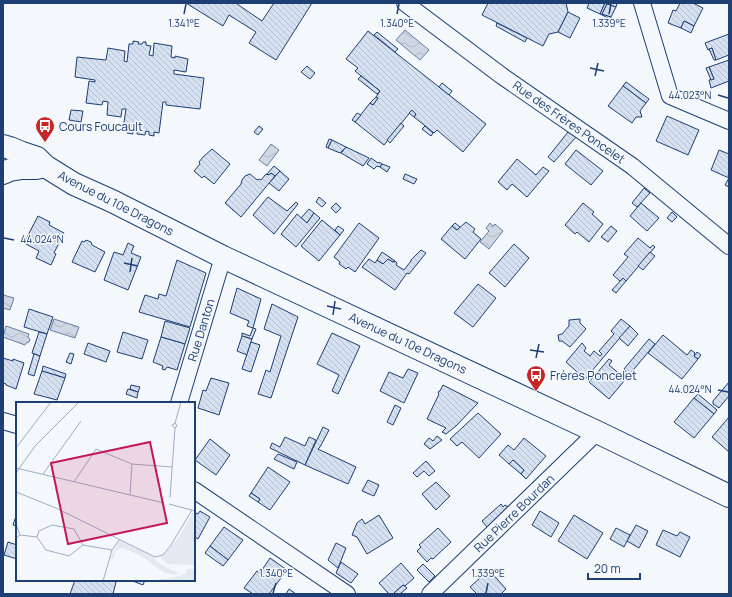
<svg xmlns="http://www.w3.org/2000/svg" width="732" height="597" font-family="Manrope,sans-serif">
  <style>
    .water { fill: url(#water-waves); stroke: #687fa3 }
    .building { fill: url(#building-back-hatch); stroke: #1d3f73 }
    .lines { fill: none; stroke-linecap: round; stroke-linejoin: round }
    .street-casing { stroke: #1d3f73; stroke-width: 18 }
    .primary-casing { stroke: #1d3f73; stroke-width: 24 }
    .street { stroke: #f4f7fb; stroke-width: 16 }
    .primary { stroke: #f4f7fb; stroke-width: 22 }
    .ticks { fill: none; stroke: #1d3f73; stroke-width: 1.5 }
    .labels { text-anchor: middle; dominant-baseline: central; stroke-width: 3; stroke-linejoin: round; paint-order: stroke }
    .street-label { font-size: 12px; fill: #1d3f73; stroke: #f4f7fb }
    .poi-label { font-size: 12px; fill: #1d3f73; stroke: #f4f7fb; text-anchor: start }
    .inset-road { fill: none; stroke: #9eadc5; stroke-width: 1 }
    .view { fill: #c2185b; fill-opacity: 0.15; stroke: #c2185b; stroke-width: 2 }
    .inset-edge { fill: none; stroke: #1d3f73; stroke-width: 2 }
    .ticks-label { font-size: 10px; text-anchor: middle; fill: #1d3f73; stroke: #f4f7fb; stroke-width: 3; stroke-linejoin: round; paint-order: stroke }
  </style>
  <defs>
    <pattern id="water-waves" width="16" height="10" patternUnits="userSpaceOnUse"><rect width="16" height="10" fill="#cfd7e4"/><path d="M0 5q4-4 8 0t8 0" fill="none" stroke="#b1bac7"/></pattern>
    <pattern id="building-back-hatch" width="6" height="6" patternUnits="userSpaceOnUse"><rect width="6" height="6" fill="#d5e0f0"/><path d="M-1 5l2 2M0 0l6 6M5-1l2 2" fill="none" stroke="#b6c1d1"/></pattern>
  </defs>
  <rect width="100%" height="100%" fill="#f4f7fb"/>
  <g class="water">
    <polygon points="405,30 429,50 420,60 396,40"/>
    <polygon points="271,144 279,150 267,166 259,160"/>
    <polygon points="490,223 493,226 495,224 503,231 489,249 480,242 489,231 486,228"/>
    <polygon points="3,295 14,298 10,310 3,308"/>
    <polygon points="54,319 79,327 75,338 50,330"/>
    <polygon points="6,326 29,334 28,337 30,339 29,342 26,343 25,345 3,337"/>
  </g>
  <g class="building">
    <polygon points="186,3 238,3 237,4 262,21 274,3 312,3 276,60 249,43 256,32 229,15 223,26"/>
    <polygon points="488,3 566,3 568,12 558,32 549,34 543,46 482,15"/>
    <polygon points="589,3 605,3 600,14 587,8"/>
    <polygon points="605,3 617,3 616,7 607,4 602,14 611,17 610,19 600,14"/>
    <polygon points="680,3 693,3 703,8 694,26 684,21 681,28 668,23 673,10 676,11"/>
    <polygon points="607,4 616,7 611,17 602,14"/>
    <polygon points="568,12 580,18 570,38 558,32"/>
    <polygon points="684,21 694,26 691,33 681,28"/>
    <polygon points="497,23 527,38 525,42 496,26"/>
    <polygon points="368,31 486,124 463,152 437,130 434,133 414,117 416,114 412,110 384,145 355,122 370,103 373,105 378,98 376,97 380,91 355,71 358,68 346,59"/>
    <polygon points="377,32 398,49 395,52 374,35"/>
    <polygon points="729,34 729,55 716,60 712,48 708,50 705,43"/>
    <polygon points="133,41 139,42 138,44 142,44 143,42 146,42 146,45 151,46 149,55 153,56 154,43 172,46 171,57 175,58 175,56 188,59 186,72 174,70 174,74 204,78 200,109 166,105 166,102 163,102 159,133 154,132 154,136 149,135 149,132 146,131 145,135 137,134 137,130 133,130 133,134 127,133 128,129 123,129 126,109 122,109 121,117 107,115 108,102 103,101 102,105 86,103 89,81 95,82 95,80 75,77 77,57 106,60 108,48 125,51 124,61 127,62 129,44 133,44"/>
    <polygon points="712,48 716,60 714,60 709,49"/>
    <polygon points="729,60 729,81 711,88 709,80 714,79 709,67"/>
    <polygon points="307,66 315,73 310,79 301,72"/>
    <polygon points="709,67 714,79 711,80 706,68"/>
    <polygon points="361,76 380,91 377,94 358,79"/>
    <polygon points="626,82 649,99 646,103 623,86"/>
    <polygon points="442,83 452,91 449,95 439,87"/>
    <polygon points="623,86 646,103 640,111 642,117 636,117 632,123 608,106"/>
    <polygon points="376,97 378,98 373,105 370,103"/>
    <polygon points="71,110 83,111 81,122 69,120"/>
    <polygon points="412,110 416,114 414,117 409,113"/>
    <polygon points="357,113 361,115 355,122 352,120"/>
    <polygon points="667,116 699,130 688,155 656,141"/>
    <polygon points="401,123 404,126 390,143 387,140"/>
    <polygon points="259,126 263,129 258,135 254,132"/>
    <polygon points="425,126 433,133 431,136 422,129"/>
    <polygon points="568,132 576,137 554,162 548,157"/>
    <polygon points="329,139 332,140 328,148 326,147"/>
    <polygon points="332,140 346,147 340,153 328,148"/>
    <polygon points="346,147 369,158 363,166 341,153"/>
    <polygon points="212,149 230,164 214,184 204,176 202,178 194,171 200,164 199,162 203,157"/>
    <polygon points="576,150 603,171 591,185 565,164"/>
    <polygon points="719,150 729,154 729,187 725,185 729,178 711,170"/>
    <polygon points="371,158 378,163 379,162 382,164 380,167 377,166 374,169 367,164"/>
    <polygon points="517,159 536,175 543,167 549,171 527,197 512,184 507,190 498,182"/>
    <polygon points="382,164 390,167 387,172 380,167"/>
    <polygon points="274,166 280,171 275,176 271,173 269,175 267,174"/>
    <polygon points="280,171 289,179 279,191 269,183"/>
    <polygon points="271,173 275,176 241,217 225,203 241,184 242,180 245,176 250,174 257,180 259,179 261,180 266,174 269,175"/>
    <polygon points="405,174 417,179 414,184 403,179"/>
    <polygon points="644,188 650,193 637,207 632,203"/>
    <polygon points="268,197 287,211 296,202 298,204 274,234 253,215"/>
    <polygon points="319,197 326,203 322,207 316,202"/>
    <polygon points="336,203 341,208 336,213 331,208"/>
    <polygon points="583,203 594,212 592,214 603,224 589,242 577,232 575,234 565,225"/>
    <polygon points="641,203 659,218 647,231 630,216"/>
    <polygon points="309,209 314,213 307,223 301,218"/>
    <polygon points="672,212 677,217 672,222 667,218"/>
    <polygon points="314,213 320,218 296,247 281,234 297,214 307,223"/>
    <polygon points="38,216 50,222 49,225 64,233 54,253 56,254 51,265 36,258 39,251 24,243"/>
    <polygon points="322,220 340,235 319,261 301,246"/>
    <polygon points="466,222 475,229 473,232 481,239 465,259 441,239 452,226 457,230"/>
    <polygon points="359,223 379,238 355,272 348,267 346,269 339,264 340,262 334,257"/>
    <polygon points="455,223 460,227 457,230 452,226"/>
    <polygon points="338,226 344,230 340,235 335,230"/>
    <polygon points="611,226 617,231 608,242 601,237"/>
    <polygon points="638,238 650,248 653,245 655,247 626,281 623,278 620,281 613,275 628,257 624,254"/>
    <polygon points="86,240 91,242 92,245 105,252 95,272 72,262 82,241 84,242"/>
    <polygon points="128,243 134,246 131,253 141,257 128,290 104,280 114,252 123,255"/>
    <polygon points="514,244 529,258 505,287 489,273"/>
    <polygon points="421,250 426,253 409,274 407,273 395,290 362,267 369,259 375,263 377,260 383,264 388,259 393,262 395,261 397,263 396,265 404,270 411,261 411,260"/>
    <polygon points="382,252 395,261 393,262 388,259 383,264 377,260"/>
    <polygon points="650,252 655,256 643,270 638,266"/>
    <polygon points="177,260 206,273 190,327 139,312 145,295 158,299 159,294 166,296"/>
    <polygon points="623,278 626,281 616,293 612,290"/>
    <polygon points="478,284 496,298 473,327 454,313"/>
    <polygon points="237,288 261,299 253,328 247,326 249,321 230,313"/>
    <polygon points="272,304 298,317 271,398 258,394 266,370 270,372 281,336 264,329"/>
    <polygon points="29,309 53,317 47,334 24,327"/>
    <polygon points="580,319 580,323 586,329 570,347 562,341 559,341 558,335 562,334 569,326 569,320"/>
    <polygon points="621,319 630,326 585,379 566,362 582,343 586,348 584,351 590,356 594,351 600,356 602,354 599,351 614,334 611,331"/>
    <polygon points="165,321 190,328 185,344 161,337"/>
    <polygon points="630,326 638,334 628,346 619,338"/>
    <polygon points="253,328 256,329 252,339 242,336 242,333 250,336"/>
    <polygon points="39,332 47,334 40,356 32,353"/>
    <polygon points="123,332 148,340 142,359 117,352"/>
    <polygon points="332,333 360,346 338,394 332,391 339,375 317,364"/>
    <polygon points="663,335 687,355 691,350 695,353 694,356 698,359 682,379 648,353"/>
    <polygon points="242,336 252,339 247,355 237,351"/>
    <polygon points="161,337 185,344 177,370 167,367 165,370 162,369 163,366 153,362"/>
    <polygon points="649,339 655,344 609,399 589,382 609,359 612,361 609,365 622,376 626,371 624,369"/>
    <polygon points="251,342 260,345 251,372 242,369"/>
    <polygon points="88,343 110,351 106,362 84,354"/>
    <polygon points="697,352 701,355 698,359 694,356"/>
    <polygon points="70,353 74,354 71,364 66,362"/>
    <polygon points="34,354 40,356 34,376 28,374"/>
    <polygon points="3,358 13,361 13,359 24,363 16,389 6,385 6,384 3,383"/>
    <polygon points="43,366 66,374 65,378 42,371"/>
    <polygon points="408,369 418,373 404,403 380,391 389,372 403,378"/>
    <polygon points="42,371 65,378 57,400 34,394"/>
    <polygon points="211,378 229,383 219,415 198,408 203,390 206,391"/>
    <polygon points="729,382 729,396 719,408 713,404 713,401"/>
    <polygon points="131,385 140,387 138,392 130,389"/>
    <polygon points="443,385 478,403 456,426 446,434 442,432 446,428 427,419 439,394 438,393 439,391 440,391"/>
    <polygon points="128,389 138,392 137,398 126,394"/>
    <polygon points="698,394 717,410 714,414 694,398"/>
    <polygon points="694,398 714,414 694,438 674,422"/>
    <polygon points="395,405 401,408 393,425 387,422"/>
    <polygon points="478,413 501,434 479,458 462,442 457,446 450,439"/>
    <polygon points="729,417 729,452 712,437"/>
    <polygon points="323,427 329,430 320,447 318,449 356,467 348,484 305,465"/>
    <polygon points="437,436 442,440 430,449 424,444 429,438 433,441"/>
    <polygon points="285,437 305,446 309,437 316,440 305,465 270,448 272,443 280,447"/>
    <polygon points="524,438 546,456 526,479 521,474 524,470 513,460 509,464 499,455 508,445 514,450"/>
    <polygon points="210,439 230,455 216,475 195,460"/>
    <polygon points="278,454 297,462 294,469 274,459"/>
    <polygon points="513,460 524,470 521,474 509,464"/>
    <polygon points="426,461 435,471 429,476 424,471 417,477 413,473"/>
    <polygon points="268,467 290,482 270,510 258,502 260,499 251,493"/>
    <polygon points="368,480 379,485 374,496 362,491"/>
    <polygon points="436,482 450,496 436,510 422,494"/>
    <polygon points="251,493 260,499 258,502 249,496"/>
    <polygon points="501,504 503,507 505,505 508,507 487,527 482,521"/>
    <polygon points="200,511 210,517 198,539 194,536 194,512 198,514"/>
    <polygon points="540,511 559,523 551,537 532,525"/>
    <polygon points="17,513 17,526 13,525"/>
    <polygon points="379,515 393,538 367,554 357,537 352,535 357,523 362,519 365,524"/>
    <polygon points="574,515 603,533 587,559 558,541"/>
    <polygon points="636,525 648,531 639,548 627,541"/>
    <polygon points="224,527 243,540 228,560 210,546"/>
    <polygon points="438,528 451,542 433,559 431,558 427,562 417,551 421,547 419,545"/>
    <polygon points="616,528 630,535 624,547 610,539"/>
    <polygon points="663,530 677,536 680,532 690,537 680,557 656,545"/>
    <polygon points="8,542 17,545 17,559 4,555"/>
    <polygon points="336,543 346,548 338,568 328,560"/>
    <polygon points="210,546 228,560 223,566 205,553"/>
    <polygon points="270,558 287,570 269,594 253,594 244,588 257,571 260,573"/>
    <polygon points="341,562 358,574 351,583 336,573"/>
    <polygon points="401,563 414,578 405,586 403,585 393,594 389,594 379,583"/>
    <polygon points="423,564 435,576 429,582 417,570"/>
    <polygon points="489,570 506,589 501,594 477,594 470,587"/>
    <polygon points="75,580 110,580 116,582 113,594 70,594"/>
    <polygon points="130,580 145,580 143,585"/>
    <polygon points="403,585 407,588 400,594 393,594"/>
    <polygon points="289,589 296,594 286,594"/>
  </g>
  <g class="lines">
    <defs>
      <g id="street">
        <polyline points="405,3 502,76 632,166 729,246"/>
        <polyline points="642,3 670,96 729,121"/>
        <polyline points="179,403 223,257"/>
        <polyline points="3,421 17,425"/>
        <polyline points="194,490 347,594"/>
        <polyline points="430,594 597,432"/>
      </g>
      <g id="primary">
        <polyline points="3,146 10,148 22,153 37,158 45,166 74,184 112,201 223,257 597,432 729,496"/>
        <polyline points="3,173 10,170 22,168 36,168 45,166"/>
      </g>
    </defs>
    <use href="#street" class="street-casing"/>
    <use href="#primary" class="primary-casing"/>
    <use href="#street" class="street"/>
    <use href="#primary" class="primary"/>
  </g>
  <path class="ticks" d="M184 14 186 4M397 14 399 4M609 14 611 4M590 68 604 71M595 76 598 63M718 95 728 98M4 238 14 240M124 263 138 266M130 272 132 258M327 306 341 309M333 315 335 301M530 350 544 352M536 358 539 344M718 390 728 392M273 593 276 583M486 593 488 583"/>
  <defs>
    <symbol id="bus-pin" viewBox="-11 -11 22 30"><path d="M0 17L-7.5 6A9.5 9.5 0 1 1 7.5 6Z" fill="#c62828" stroke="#f4f7fb"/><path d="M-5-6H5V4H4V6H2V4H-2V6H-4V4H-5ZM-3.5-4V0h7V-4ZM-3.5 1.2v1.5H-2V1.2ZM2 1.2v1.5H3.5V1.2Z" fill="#fff"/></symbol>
  </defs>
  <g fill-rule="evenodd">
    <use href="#bus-pin" x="34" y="115" width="22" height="30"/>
    <use href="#bus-pin" x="525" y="364" width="22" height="30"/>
  </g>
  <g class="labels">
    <g class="street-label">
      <text transform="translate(569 122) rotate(35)">Rue des Frères Poncelet</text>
      <text transform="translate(116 203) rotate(27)">Avenue du 10e Dragons</text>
      <text transform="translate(201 330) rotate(-73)">Rue Danton</text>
      <text transform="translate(408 343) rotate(25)">Avenue du 10e Dragons</text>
      <text transform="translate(514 513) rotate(-44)">Rue Pierre Bourdan</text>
    </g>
    <g class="poi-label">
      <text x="59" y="126">Cours Foucault</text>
      <text x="550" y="375">Frères Poncelet</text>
    </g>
  </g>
  <g transform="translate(16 402)">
    <rect width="179" height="179" fill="#f4f7fb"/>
    <path d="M103 138 139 155 138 157 149 165 163 171 157 173 147 170 124 153 106 146 100 148 97 157H94Z" fill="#e3e9f0"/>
    <path d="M171 167H179V179H126L156 176 169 172Z" fill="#e3e9f0"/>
    <path d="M177 110 179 163 151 162 145 156 163 135Z" fill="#e3e9f0"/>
    <path class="inset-road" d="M159 21 165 0M0 46 35 0M0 66 148 101M0 71 19 44 63 0M27 72 65 19M58 80 80 47 116 62 156 65M0 90 40 106 139 155 147 153 155 143 176 108M114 93 116 62M154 95 159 26 161 24 159 21 156 23 159 26M153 102 179 109M0 122 4 133 0 136M4 133 21 135 23 129 36 123 58 127 67 143 96 148M21 135 30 148 53 154 67 143M87 179 96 148 103 138"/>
    <path class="view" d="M134 40 151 121 52 142 35 61Z"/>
    <rect width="179" height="179" class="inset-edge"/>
  </g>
  <g class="ticks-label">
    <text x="184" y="27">1.341°E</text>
    <text x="397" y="27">1.340°E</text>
    <text x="609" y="27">1.339°E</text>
    <text x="690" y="99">44.023°N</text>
    <text x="42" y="243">44.024°N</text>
    <text x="690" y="393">44.024°N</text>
    <text x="276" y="577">1.340°E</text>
    <text x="488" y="577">1.339°E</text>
  </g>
  <rect width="732" height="597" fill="none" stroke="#1d3f73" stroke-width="8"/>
  <path d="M588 573v6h52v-6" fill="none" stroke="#1d3f73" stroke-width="2"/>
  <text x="594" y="573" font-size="12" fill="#1d3f73" stroke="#f4f7fb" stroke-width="3" paint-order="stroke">20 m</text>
</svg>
